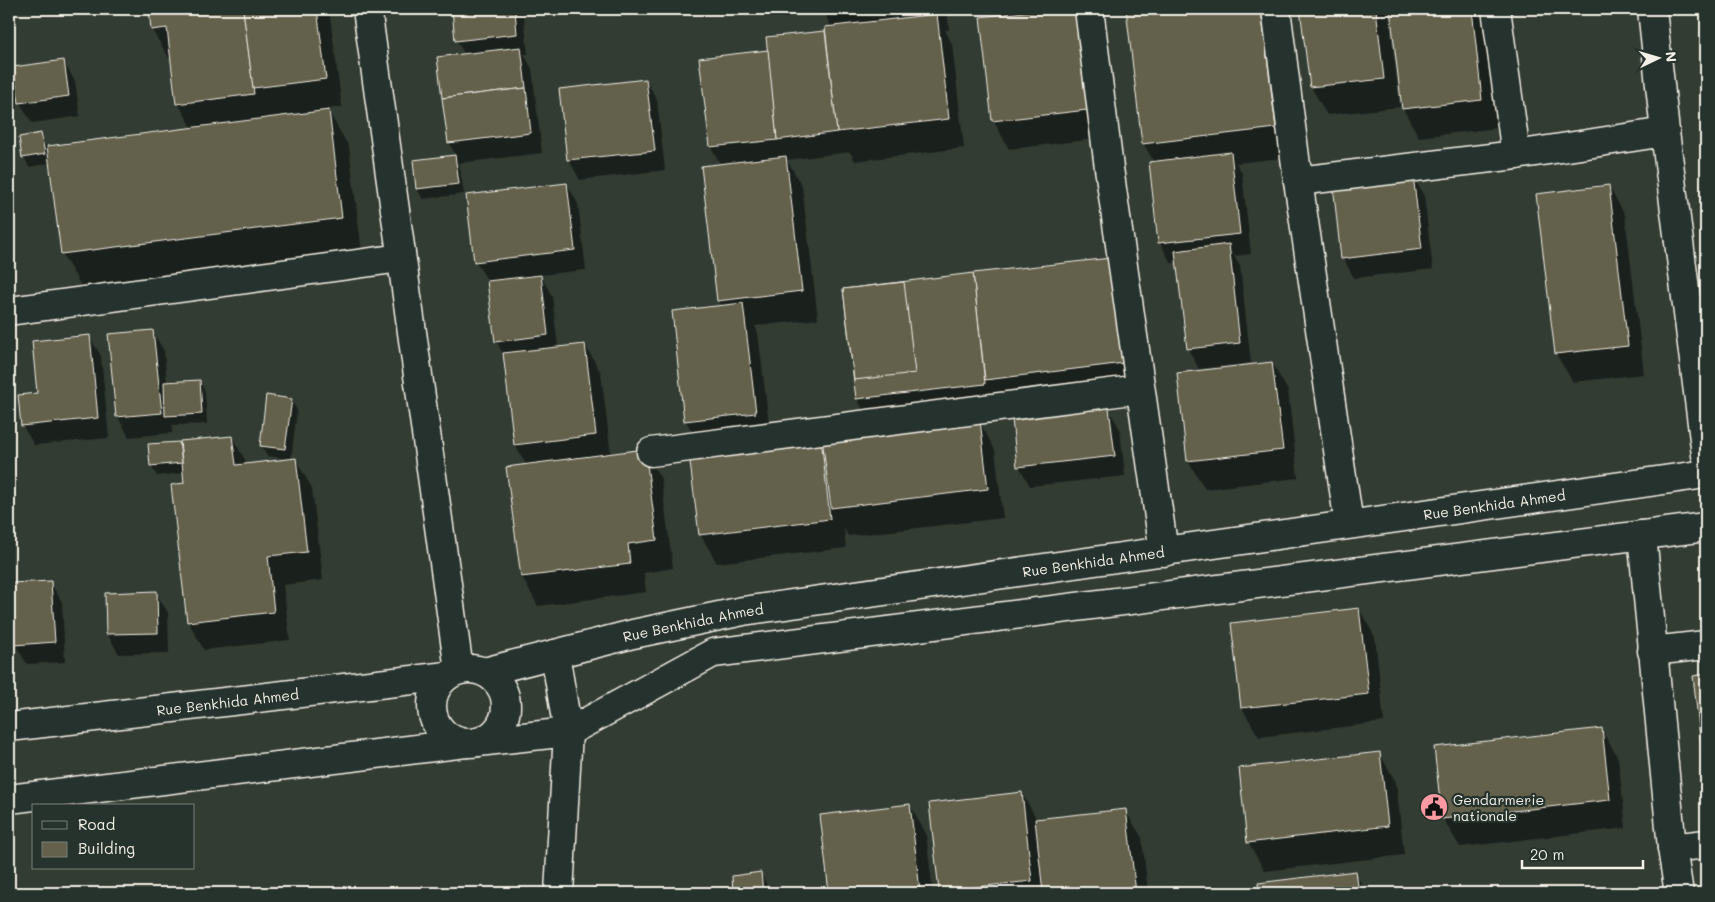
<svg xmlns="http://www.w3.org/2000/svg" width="1715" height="902" font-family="Mali,sans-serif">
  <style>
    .shadow { fill: #0007; fill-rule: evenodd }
    .building { fill: #63604c; stroke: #f4f1e8 }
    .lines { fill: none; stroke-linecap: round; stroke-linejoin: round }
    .minor-casing { stroke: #f4f1e8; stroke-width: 31 }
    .major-casing { stroke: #f4f1e8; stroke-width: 31 }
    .minor { stroke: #26332d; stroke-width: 28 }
    .major { stroke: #26332d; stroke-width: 28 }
    .labels { text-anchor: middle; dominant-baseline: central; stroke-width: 4.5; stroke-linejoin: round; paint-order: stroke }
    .street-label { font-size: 14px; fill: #f4f1e8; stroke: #26332d }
    .poi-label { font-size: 14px; fill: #f4f1e8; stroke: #26332d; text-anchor: start }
  </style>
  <rect width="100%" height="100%" fill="#323c33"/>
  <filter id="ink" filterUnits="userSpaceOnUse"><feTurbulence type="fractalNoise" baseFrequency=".02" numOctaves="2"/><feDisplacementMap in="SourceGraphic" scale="10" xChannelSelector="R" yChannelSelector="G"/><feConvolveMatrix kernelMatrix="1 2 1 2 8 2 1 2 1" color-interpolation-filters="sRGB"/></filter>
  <g filter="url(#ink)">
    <g class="shadow">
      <path d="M150 9H329L342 107 327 109 349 147 362 253 83 289 62 254 50 163 29 167 24 157 40 135 47 148 193 129 178 103 172 58H169L152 30ZM323 110 324 112 269 119V117Z"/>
      <polygon points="453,9 523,9 528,54 524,54 532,69 542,153 459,163 464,194 423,199 417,189 414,161 456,156 449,143 465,55 457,41"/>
      <polygon points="823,9 947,9 949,30 945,30 952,44 964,148 855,161 850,152 787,160 802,186 818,319 755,326 758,333 771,441 702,449 686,421 722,306 718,300 721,165 711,147 700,59 769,51 824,32 827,37 831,27"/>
      <polygon points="979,9 1075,9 1091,36 1103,138 1009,149 993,120 984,18"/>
      <polygon points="1128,9 1274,9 1291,157 1236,163 1242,173 1251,254 1234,256 1240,266 1251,363 1199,369 1188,349 1178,262 1171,263 1160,243 1154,162 1143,143"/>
      <polygon points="1302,9 1484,9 1498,128 1419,137 1403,109 1392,15 1389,15 1400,107 1327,115 1311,87"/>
      <polygon points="63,61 75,81 80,116 32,123 20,103"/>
      <polygon points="646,80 657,100 665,170 580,180 569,160 561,90"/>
      <polygon points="1413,176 1424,196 1433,269 1354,278 1343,258"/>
      <polygon points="567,184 578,204 586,270 540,275 552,296 558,348 585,345 601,373 611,455 644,450 661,479 673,568 644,573 646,592 538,606 522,577 508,468 527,466 515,445 505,357 496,341 488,281 475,261"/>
      <polygon points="1609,187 1625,215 1644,374 1573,382 1556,354"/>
      <polygon points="1111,259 1140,392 874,427 857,399 844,290"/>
      <polygon points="152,331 164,351 167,383 199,381 205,391 207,424 172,425 172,433 129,437 118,417"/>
      <polygon points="89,336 101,356 109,438 34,445 22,425 38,394"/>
      <polygon points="1272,363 1288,391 1298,478 1205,489 1188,461"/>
      <polygon points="291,400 297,410 291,459 267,456 261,446"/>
      <polygon points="1108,409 1120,429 1125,476 1030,486 1019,466"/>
      <polygon points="979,421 995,450 1003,518 848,536 844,528 846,548 717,563 700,534 820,440 825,447"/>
      <polygon points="232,437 248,465 295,459 312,488 323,580 283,585 290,640 204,650 188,621 184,473 157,476 151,466 149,445 178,443 182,449"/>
      <polygon points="50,582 62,602 65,662 27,664 15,644"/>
      <polygon points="156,593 168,613 169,653 119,654 107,634 106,594"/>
      <polygon points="1359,609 1375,637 1384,722 1259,737 1242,708 1232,624"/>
      <polygon points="1706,675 1706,781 1695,677"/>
      <polygon points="1601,729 1618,758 1626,828 1460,847 1443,819 1435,749"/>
      <polygon points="1379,753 1396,782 1404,855 1265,871 1248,842"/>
      <polygon points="1022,793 1037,820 1125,810 1142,838 1148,893 942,893 930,804"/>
      <polygon points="910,805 926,834 933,893 830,893 821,816"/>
      <polygon points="760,873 766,883 767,893 735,893 733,877"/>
      <polygon points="1355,873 1367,893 1260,893 1259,884"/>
      <polygon points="1618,891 1619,893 1597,893"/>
    </g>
    <g class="building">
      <polygon points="149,9 243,9 254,94 176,104 167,28 151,30"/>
      <polygon points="243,9 317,9 326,79 253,88"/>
      <polygon points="452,9 515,9 517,34 455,41"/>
      <polygon points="822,9 872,9 822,15"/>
      <polygon points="1051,9 1075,9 1087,110 992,121 980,17"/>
      <polygon points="1126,9 1261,9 1276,128 1142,144"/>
      <polygon points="1300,9 1376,9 1384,79 1310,87"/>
      <polygon points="1390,9 1472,9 1482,100 1402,109"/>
      <polygon points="937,14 949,119 837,132 825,27"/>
      <polygon points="825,31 837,132 777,140 766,37"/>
      <polygon points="521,47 526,88 442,98 437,57"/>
      <polygon points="768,50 777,140 710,147 699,58"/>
      <polygon points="64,60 69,96 19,103 13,67"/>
      <polygon points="646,79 655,151 567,160 559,89"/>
      <polygon points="526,88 531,133 448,143 442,98"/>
      <polygon points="329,110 342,218 61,254 47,146"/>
      <polygon points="41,133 45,154 22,158 19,137"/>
      <polygon points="1231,152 1240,234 1158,243 1149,162"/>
      <polygon points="455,155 459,184 416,189 413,160"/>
      <polygon points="786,156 802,291 717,301 701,166"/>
      <polygon points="1413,175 1422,249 1341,259 1333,184"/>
      <polygon points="567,183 575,250 474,262 466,195"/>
      <polygon points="1609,185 1628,346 1555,354 1536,194"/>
      <polygon points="1229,244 1240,343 1187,349 1175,251"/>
      <polygon points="1111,258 1124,363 985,380 973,273"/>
      <polygon points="973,273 985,384 856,399 843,289"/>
      <polygon points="541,275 548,335 495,342 487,281"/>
      <polygon points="904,282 915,373 854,380 843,289"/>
      <polygon points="743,303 756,413 684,421 672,311"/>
      <polygon points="153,330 162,413 116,417 108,334"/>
      <polygon points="90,335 98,418 21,426 18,395 37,393 32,341"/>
      <polygon points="585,344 596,435 514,445 503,353"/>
      <polygon points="1272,362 1283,450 1187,461 1177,373"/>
      <polygon points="200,380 202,414 165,416 164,382"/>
      <polygon points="266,395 292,399 285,449 260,446"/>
      <polygon points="1109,408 1115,456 1017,467 1012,419"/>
      <polygon points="980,420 988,489 831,508 822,438"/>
      <polygon points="232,436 236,465 296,458 307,552 268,556 274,612 187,622 171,485 184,483 180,441"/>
      <polygon points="821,438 830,519 699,535 689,454"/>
      <polygon points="179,442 182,463 150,466 148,444"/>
      <polygon points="645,449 657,540 628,544 630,564 521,577 506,467"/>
      <polygon points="51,581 55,642 14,645 10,583"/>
      <polygon points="157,591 158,633 106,634 105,593"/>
      <polygon points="1359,608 1369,694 1241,708 1231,623"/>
      <polygon points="1706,674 1706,780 1705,780 1693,676"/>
      <polygon points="1602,728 1610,800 1442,819 1434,747"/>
      <polygon points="1380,752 1388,826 1247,843 1239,768"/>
      <polygon points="1022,792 1032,881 939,891 929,803"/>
      <polygon points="910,804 920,891 901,893 829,893 820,815"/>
      <polygon points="1126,809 1136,893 1043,893 1035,819"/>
      <polygon points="1356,871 1359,893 1259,893 1258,883"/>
      <polygon points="761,872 763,893 733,893 732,876"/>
    </g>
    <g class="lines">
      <defs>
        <g id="minor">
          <polyline points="367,9 459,670"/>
          <polyline points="1089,9 1109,168 1164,552"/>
          <polyline points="1276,9 1298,181 1349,524"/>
          <polyline points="1496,9 1516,155"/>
          <polyline points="1652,9 1665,132 1706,455"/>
          <polyline points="1298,181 1516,155 1665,132"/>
          <polyline points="9,311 401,258"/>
          <polyline points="651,452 1140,389"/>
          <polyline points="1642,535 1672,848 1679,893"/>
          <polyline points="1652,651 1706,645"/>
          <polyline points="555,654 568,732 559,893"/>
          <polyline points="1672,848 1706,844"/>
        </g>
        <g id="major">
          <circle cx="469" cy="706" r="37"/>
          <path id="s1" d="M484 672 633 634 743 611 1706 474"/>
          <path id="s2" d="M9 727 447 676"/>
          <polyline points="478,742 568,732 713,653 1706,527"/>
          <polyline points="9,799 466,743"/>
        </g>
      </defs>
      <use href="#minor" class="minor-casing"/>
      <use href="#major" class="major-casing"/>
      <use href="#minor" class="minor"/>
      <use href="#major" class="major"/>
    </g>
  </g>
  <defs>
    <symbol id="civic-disc" viewBox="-11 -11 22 22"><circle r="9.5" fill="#ff9aa2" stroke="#26332d"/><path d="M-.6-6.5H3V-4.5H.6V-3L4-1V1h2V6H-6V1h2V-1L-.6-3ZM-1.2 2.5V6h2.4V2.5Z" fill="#111"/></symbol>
  </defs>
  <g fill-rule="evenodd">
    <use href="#civic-disc" x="1418" y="791" width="32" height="32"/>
  </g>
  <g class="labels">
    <g class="street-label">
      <text stroke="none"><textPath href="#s1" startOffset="1025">Rue Benkhida Ahmed</textPath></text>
      <text stroke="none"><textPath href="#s1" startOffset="620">Rue Benkhida Ahmed</textPath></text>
      <text stroke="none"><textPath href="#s1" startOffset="215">Rue Benkhida Ahmed</textPath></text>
      <text stroke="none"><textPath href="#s2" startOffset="220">Rue Benkhida Ahmed</textPath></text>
    </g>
    <g class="poi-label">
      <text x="1453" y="799">Gendarmerie<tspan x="1453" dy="16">nationale</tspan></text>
    </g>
  </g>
  <rect width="1715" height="902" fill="none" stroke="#26332d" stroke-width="30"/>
  <rect x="15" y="15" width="1685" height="872" fill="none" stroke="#f4f1e8" stroke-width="2" filter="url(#ink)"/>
  <rect x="32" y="804" width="162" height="65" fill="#26332d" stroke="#787f78"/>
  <rect x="42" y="821" width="25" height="8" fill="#26332d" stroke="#787f78"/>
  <text x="78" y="830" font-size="15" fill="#f4f1e8">Road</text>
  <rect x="42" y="842" width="25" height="15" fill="#63604c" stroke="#787f78"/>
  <text x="78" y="854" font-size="15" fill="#f4f1e8">Building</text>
  <g transform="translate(1658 58) rotate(85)" stroke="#26332d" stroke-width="4" paint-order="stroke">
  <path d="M0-4L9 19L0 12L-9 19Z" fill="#f4f1e8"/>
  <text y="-8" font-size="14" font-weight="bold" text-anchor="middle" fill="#f4f1e8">N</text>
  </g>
  <path d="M1522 860v8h121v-8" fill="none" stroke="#f4f1e8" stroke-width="2.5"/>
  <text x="1530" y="860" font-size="15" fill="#f4f1e8" stroke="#26332d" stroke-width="4" paint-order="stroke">20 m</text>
</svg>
